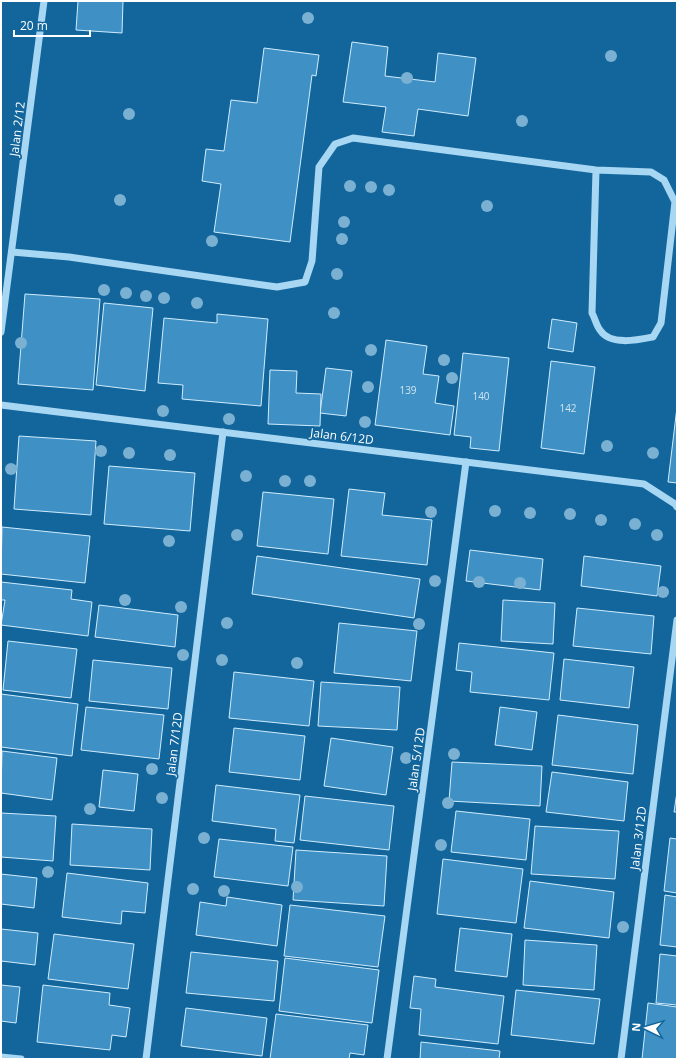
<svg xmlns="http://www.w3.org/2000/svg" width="678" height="1060" font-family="'Open Sans',sans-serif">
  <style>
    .building { fill: #3f91c5; stroke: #d0ecfe }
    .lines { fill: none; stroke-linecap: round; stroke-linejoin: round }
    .minor { stroke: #a8d7f4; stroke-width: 7 }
    .tree { fill: #7ab0d2 }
    .labels { text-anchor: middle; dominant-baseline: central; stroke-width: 3.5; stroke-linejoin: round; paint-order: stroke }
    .number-label { font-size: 10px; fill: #cfe4f0 }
    .street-label { font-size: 12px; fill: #fff; stroke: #12669c }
  </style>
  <rect width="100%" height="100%" fill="#12669c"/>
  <g class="building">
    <polygon points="78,1 123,1 122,33 76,30"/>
    <polygon points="352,42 388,47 385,76 435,82 438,53 476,58 468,116 418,109 414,136 382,132 386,107 343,102"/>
    <polygon points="264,48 319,55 316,76 312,75 290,242 214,232 221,184 202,181 206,149 224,151 231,100 257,103"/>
    <polygon points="25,294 100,299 93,390 18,384"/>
    <polygon points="104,303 153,308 145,391 96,385"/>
    <polygon points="217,314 268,319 261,406 182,399 183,385 158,383 164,318 217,323"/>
    <polygon points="552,319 577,323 573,352 548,348"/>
    <polygon points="386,340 427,346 423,374 439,376 435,403 454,406 450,435 375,425"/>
    <polygon points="463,353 509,358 499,451 470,448 471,437 454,435"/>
    <polygon points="551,361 595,367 584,454 541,448"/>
    <polygon points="326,368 352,371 346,416 320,413"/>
    <polygon points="270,370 297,371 296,393 321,394 320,426 268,424"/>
    <polygon points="677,407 677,483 668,482"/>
    <polygon points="19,436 96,441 91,515 14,509"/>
    <polygon points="109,466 195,473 190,531 104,524"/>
    <polygon points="349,489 385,493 382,515 432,520 427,565 341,556"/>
    <polygon points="263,492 334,499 328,554 257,546"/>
    <polygon points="2,527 90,536 85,583 1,574"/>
    <polygon points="470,550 543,559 540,590 466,581"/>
    <polygon points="257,556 420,579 414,618 252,594"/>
    <polygon points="584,556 661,566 657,596 581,586"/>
    <polygon points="1,582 72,590 71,599 92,602 88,636 1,625 5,600 1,600"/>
    <polygon points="503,600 555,603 553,644 501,641"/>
    <polygon points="99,605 178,615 175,647 95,637"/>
    <polygon points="577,608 654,616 651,654 573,646"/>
    <polygon points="339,623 417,631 411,681 334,673"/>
    <polygon points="8,641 77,649 71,698 3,690"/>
    <polygon points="459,643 554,653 549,700 470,692 472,672 456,670"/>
    <polygon points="564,659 634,667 629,708 560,700"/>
    <polygon points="93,660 172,668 168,709 89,701"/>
    <polygon points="234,672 314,681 309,726 229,718"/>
    <polygon points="321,682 400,687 397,730 318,726"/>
    <polygon points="1,694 78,704 72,756 1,747"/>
    <polygon points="86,707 164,715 159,759 81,750"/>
    <polygon points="500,707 537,712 532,750 495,745"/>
    <polygon points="558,715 638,725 633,774 552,765"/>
    <polygon points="234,728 305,736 300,780 229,772"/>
    <polygon points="331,738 393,747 386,795 324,786"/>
    <polygon points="2,751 57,758 52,800 1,793"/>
    <polygon points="452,762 542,766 540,806 449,801"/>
    <polygon points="103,770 138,774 134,811 99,807"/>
    <polygon points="552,772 628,782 624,821 546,812"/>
    <polygon points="216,785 300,795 294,843 275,841 276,829 212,821"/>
    <polygon points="677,792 677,812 674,812"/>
    <polygon points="305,796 394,806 389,850 300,840"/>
    <polygon points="456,811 530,819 526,860 451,852"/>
    <polygon points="1,813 56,816 53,861 1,857"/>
    <polygon points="72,824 152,829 150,870 70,865"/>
    <polygon points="535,826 619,831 615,879 531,874"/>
    <polygon points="670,838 677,839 677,893 664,891"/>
    <polygon points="219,839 293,847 288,886 214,877"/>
    <polygon points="296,850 387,856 384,906 293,900"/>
    <polygon points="443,859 523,869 516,923 437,914"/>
    <polygon points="67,873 148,883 145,913 122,911 121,924 62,917"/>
    <polygon points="1,874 37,878 34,908 1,904"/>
    <polygon points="530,881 614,892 609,938 524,928"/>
    <polygon points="665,895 677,897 677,947 660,945"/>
    <polygon points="227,897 282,905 277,946 196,935 200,902 226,906"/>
    <polygon points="290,905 385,916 378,967 284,956"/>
    <polygon points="460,928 512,934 507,977 455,971"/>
    <polygon points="1,929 38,933 35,965 1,961"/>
    <polygon points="54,934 134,944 128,989 48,979"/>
    <polygon points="525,940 597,945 594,990 523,985"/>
    <polygon points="191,952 278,961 274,1001 186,993"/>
    <polygon points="660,954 677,956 677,1005 656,1003"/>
    <polygon points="285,958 379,970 372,1023 279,1011"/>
    <polygon points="414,976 436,979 435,987 504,996 498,1044 419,1035 421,1009 410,1008"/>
    <polygon points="1,985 20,987 16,1023 1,1021"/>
    <polygon points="43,985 110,993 109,1005 130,1008 126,1037 112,1035 110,1050 37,1042"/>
    <polygon points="516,990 600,999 594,1044 511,1035"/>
    <polygon points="648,1003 677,1007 677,1059 642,1059"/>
    <polygon points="186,1008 267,1018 262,1056 181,1046"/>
    <polygon points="276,1014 368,1025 364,1055 350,1053 349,1059 270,1059"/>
    <polygon points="421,1042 500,1051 499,1059 420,1059"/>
  </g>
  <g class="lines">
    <g class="minor">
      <path d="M12 252 69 257 277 287 305 282 312 261 319 167 335 144 353 138 596 170 651 172 664 180 675 202 661 323 653 337C638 340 610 346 600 330 596 325 595 318 592 313L596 170"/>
      <polyline points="1,332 44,1"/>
      <polyline points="1,405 644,484 675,504 677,507"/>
      <polyline points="1,1057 21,1059"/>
      <polyline points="146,1059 223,432"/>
      <polyline points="387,1059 466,462"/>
      <polyline points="621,1059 677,620"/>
    </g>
  </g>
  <g class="tree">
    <circle cx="308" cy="18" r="6"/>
    <circle cx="611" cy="56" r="6"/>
    <circle cx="407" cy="78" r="6"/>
    <circle cx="129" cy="114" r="6"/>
    <circle cx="522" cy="121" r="6"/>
    <circle cx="350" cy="186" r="6"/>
    <circle cx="371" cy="187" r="6"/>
    <circle cx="389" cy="190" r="6"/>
    <circle cx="120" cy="200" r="6"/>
    <circle cx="487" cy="206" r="6"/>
    <circle cx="344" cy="222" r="6"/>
    <circle cx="342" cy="239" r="6"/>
    <circle cx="212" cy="241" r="6"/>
    <circle cx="337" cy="274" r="6"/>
    <circle cx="104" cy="290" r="6"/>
    <circle cx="126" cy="293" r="6"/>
    <circle cx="146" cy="296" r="6"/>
    <circle cx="164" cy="298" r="6"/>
    <circle cx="197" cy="303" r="6"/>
    <circle cx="334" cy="313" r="6"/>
    <circle cx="21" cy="343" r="6"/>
    <circle cx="371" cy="350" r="6"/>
    <circle cx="444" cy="360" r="6"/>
    <circle cx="452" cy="378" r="6"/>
    <circle cx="368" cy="387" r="6"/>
    <circle cx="163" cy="411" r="6"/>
    <circle cx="229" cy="419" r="6"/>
    <circle cx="365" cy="422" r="6"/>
    <circle cx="607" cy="446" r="6"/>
    <circle cx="101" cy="451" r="6"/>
    <circle cx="129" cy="453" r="6"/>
    <circle cx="653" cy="453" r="6"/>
    <circle cx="170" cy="455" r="6"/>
    <circle cx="11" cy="469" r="6"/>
    <circle cx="246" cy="476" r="6"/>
    <circle cx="285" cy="481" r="6"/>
    <circle cx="310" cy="481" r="6"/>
    <circle cx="495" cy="511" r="6"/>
    <circle cx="431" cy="512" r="6"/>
    <circle cx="530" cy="513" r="6"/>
    <circle cx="570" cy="514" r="6"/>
    <circle cx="601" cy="520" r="6"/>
    <circle cx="635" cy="524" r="6"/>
    <circle cx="237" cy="535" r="6"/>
    <circle cx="657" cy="535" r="6"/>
    <circle cx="169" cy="541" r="6"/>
    <circle cx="435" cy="581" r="6"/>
    <circle cx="479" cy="582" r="6"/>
    <circle cx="520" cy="583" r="6"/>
    <circle cx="663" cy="592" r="6"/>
    <circle cx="125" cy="600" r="6"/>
    <circle cx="181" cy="607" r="6"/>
    <circle cx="227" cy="623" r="6"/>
    <circle cx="419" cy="624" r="6"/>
    <circle cx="183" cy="655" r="6"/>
    <circle cx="222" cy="660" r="6"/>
    <circle cx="297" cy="663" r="6"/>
    <circle cx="454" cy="754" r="6"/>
    <circle cx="406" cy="758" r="6"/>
    <circle cx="152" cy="769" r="6"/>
    <circle cx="162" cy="798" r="6"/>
    <circle cx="448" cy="803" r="6"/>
    <circle cx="90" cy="809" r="6"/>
    <circle cx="204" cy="838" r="6"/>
    <circle cx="441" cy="845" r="6"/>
    <circle cx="48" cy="872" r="6"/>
    <circle cx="297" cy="887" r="6"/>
    <circle cx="193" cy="889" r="6"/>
    <circle cx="224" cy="891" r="6"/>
    <circle cx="623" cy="927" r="6"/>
  </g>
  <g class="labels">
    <g class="number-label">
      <text x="408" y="390">139</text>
      <text x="481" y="396">140</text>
      <text x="568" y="408">142</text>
    </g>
    <g class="street-label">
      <text transform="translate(17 129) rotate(-83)">Jalan 2/12</text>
      <text transform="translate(342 436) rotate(7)">Jalan 6/12D</text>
      <text transform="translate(174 744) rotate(-83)">Jalan 7/12D</text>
      <text transform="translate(416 759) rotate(-82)">Jalan 5/12D</text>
      <text transform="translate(638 838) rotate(-83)">Jalan 3/12D</text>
    </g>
  </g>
  <rect width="678" height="1060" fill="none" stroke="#ffffff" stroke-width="4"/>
  <g transform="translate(646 1028) rotate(275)" stroke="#12669c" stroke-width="3" paint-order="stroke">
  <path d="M0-3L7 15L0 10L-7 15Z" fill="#ffffff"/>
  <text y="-6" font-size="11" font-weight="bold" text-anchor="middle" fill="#ffffff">N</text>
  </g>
  <path d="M14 30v6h76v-6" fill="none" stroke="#ffffff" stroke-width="2"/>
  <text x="20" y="30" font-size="12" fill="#ffffff" stroke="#12669c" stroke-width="3" paint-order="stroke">20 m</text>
</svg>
